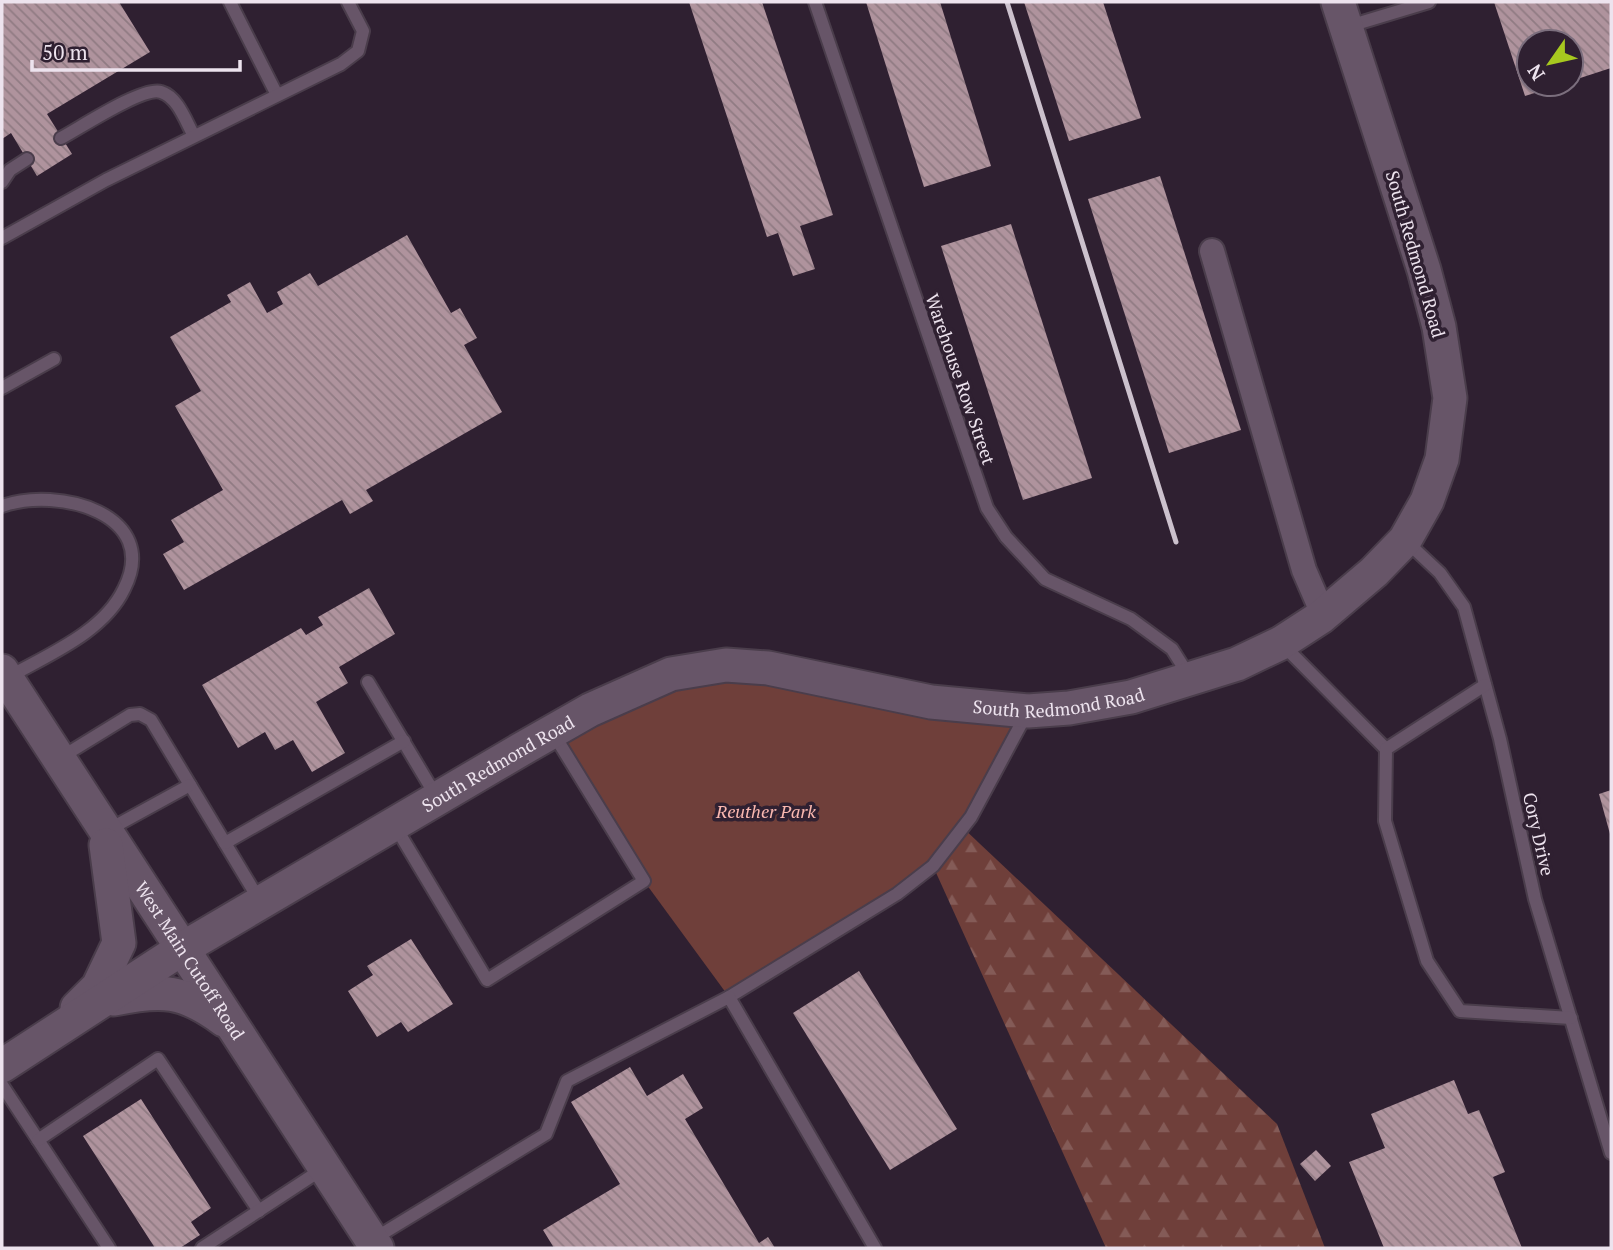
<svg xmlns="http://www.w3.org/2000/svg" width="1613" height="1250" font-family="'PT Serif',serif">
  <style>
    .forest { fill: url(#forest-firs) }
    .green { fill: #6f3f3a }
    .building { fill: url(#building-back-hatch) }
    .lines { fill: none; stroke-linecap: round; stroke-linejoin: round }
    .lane-casing { stroke: #4a3d4b; stroke-width: 16 }
    .street-casing { stroke: #4a3d4b; stroke-width: 28 }
    .secondary-casing { stroke: #4a3d4b; stroke-width: 37 }
    .lane { stroke: #675568; stroke-width: 12 }
    .street { stroke: #675568; stroke-width: 24 }
    .secondary { stroke: #675568; stroke-width: 33 }
    .rail { stroke: #ccc1cd; stroke-width: 5 }
    .labels { text-anchor: middle; dominant-baseline: central; stroke-width: 7; stroke-linejoin: round; paint-order: stroke }
    .street-label { font-size: 18px; fill: #ede3ee; stroke: #2f2031 }
    .park-label { font-size: 18px; font-style: italic; fill: #fbb8b0; stroke: #2f2031 }
  </style>
  <defs>
    <pattern id="forest-firs" width="22" height="20" patternUnits="userSpaceOnUse" patternTransform="scale(1.75)"><rect width="22" height="20" fill="#6f3f3a"/><path d="M5 1l3.5 6h-7zM16 11l3.5 6h-7z" fill="#845b57"/></pattern>
    <pattern id="building-back-hatch" width="6" height="6" patternUnits="userSpaceOnUse" patternTransform="scale(1.75)"><rect width="6" height="6" fill="#af939d"/><path d="M-1 5l2 2M0 0l6 6M5-1l2 2" fill="none" stroke="#907b83"/></pattern>
  </defs>
  <rect width="100%" height="100%" fill="#2f2031"/>
  <polygon class="forest" points="961,826 1277,1124 1325,1248 1106,1248 933,866"/>
  <polygon class="green" points="671,674 1028,711 961,826 933,866 729,997 644,881 552,732"/>
  <g class="building">
    <polygon points="2,2 119,2 150,52 47,114 72,154 37,176 11,133 2,139"/>
    <polygon points="689,2 762,2 833,215 800,226 815,269 793,276 778,233 767,237"/>
    <polygon points="866,2 940,2 991,166 924,187"/>
    <polygon points="1024,2 1103,2 1141,118 1069,141"/>
    <polygon points="1494,2 1611,2 1611,68 1571,81 1571,42 1529,42 1529,84 1560,85 1525,96"/>
    <polygon points="1160,176 1241,430 1169,453 1088,199"/>
    <polygon points="1011,224 1092,478 1023,500 941,246"/>
    <polygon points="407,235 451,313 460,308 477,338 464,345 502,412 366,490 373,501 350,514 342,500 184,590 163,554 184,542 171,520 223,490 175,406 201,391 170,337 231,302 227,295 250,282 267,313 283,304 277,292 310,273 318,286"/>
    <polygon points="369,588 395,634 339,667 348,683 316,702 345,753 312,772 293,740 275,750 265,732 238,748 202,685 301,628 306,635 323,625 318,617"/>
    <polygon points="1611,790 1611,834 1610,834 1599,794"/>
    <polygon points="411,939 453,1004 408,1032 401,1022 377,1037 348,991 373,975 367,966"/>
    <polygon points="859,971 957,1129 890,1170 793,1013"/>
    <polygon points="630,1067 647,1096 683,1074 703,1108 685,1119 759,1243 768,1237 775,1248 554,1248 543,1230 620,1184 571,1102"/>
    <polygon points="1454,1080 1468,1114 1479,1110 1505,1172 1493,1177 1522,1248 1384,1248 1349,1162 1385,1148 1371,1114"/>
    <polygon points="141,1099 211,1208 191,1222 200,1235 180,1248 155,1248 83,1136"/>
    <polygon points="1316,1150 1331,1166 1315,1181 1300,1164"/>
  </g>
  <g class="lines">
    <defs>
      <g id="lane">
        <polyline points="230,2 277,95"/>
        <polyline points="815,2 987,508 1006,537 1045,579 1131,619 1172,649 1189,676"/>
        <polyline points="1346,27 1429,2"/>
        <path d="M61 138C80 128 143 86 161 92 178 97 186 122 194 136"/>
        <polyline points="2,182 10,170 27,159"/>
        <polyline points="2,238 106,180 341,64 358,51 363,31 348,2"/>
        <polyline points="2,388 54,359"/>
        <path d="M2 506C58 486 162 514 124 589 103 633 47 655 7 678"/>
        <polyline points="1406,541 1440,573 1464,607 1500,739 1535,899 1611,1153"/>
        <polyline points="1283,645 1386,749"/>
        <polyline points="368,682 436,796"/>
        <polyline points="1485,685 1386,749 1385,821 1427,961 1460,1011 1571,1018"/>
        <polyline points="60,758 130,715 140,714 151,720 261,903"/>
        <polyline points="395,826 487,980 644,881 553,733"/>
        <polyline points="108,830 190,785"/>
        <polyline points="225,843 404,741"/>
        <polyline points="729,997 897,894 933,866 971,817 1027,713"/>
        <polyline points="2,1085 109,1248"/>
        <polyline points="38,1140 158,1059 259,1211"/>
        <polyline points="372,1240 546,1134 567,1081 729,997 875,1248"/>
        <polyline points="202,1248 324,1168"/>
      </g>
      <polyline id="street" points="1212,251 1304,570 1323,614"/>
      <g id="secondary">
        <path id="s1" d="M2 671 377 1248"/>
        <path d="M114 999C162 989 184 990 224 1020"/>
        <polyline points="77,1008 98,987 119,943 106,845"/>
        <path id="s2" d="M2 1066 180 950 520 750 590 710 671 674 726 665 768 668 931 702 1028 711 1069 708 1131 697 1237 664 1281 643 1321 617 1374 572 1405 540 1427 501 1442 459 1450 398 1439 327 1424 270 1338 2"/>
      </g>
    </defs>
    <use href="#lane" class="lane-casing"/>
    <use href="#street" class="street-casing"/>
    <use href="#secondary" class="secondary-casing"/>
    <use href="#lane" class="lane"/>
    <use href="#street" class="street"/>
    <use href="#secondary" class="secondary"/>
    <polyline class="rail" points="1007,2 1176,542"/>
  </g>
  <g class="labels">
    <g class="street-label">
      <text transform="translate(1416 254) rotate(74)">South Redmond Road</text>
      <text transform="translate(961 379) rotate(71)">Warehouse Row Street</text>
      <text stroke="none"><textPath href="#s2" startOffset="1169">South Redmond Road</textPath></text>
      <text stroke="none"><textPath href="#s2" startOffset="581">South Redmond Road</textPath></text>
      <text transform="translate(1539 834) rotate(77)">Cory Drive</text>
      <text stroke="none"><textPath href="#s1" startOffset="345">West Main Cutoff Road</textPath></text>
    </g>
    <g class="park-label">
      <text x="766" y="811">Reuther Park</text>
    </g>
  </g>
  <rect width="1613" height="1250" fill="none" stroke="#ede3ee" stroke-width="7"/>
  <g transform="translate(1550 63) rotate(236)"><circle r="33" fill="#2f2031" stroke="#7b6e7d" stroke-width="2"/>
  <path d="M0-5L12 26L0 18L-12 26Z" fill="#a7c81f"/>
  <text y="-10" font-size="19" font-weight="bold" text-anchor="middle" fill="#ede3ee">N</text>
  </g>
  <path d="M32 60v10h208v-10" fill="none" stroke="#ede3ee" stroke-width="3.5"/>
  <text x="42" y="60" font-size="21" fill="#ede3ee" stroke="#2f2031" stroke-width="5" paint-order="stroke">50 m</text>
</svg>
